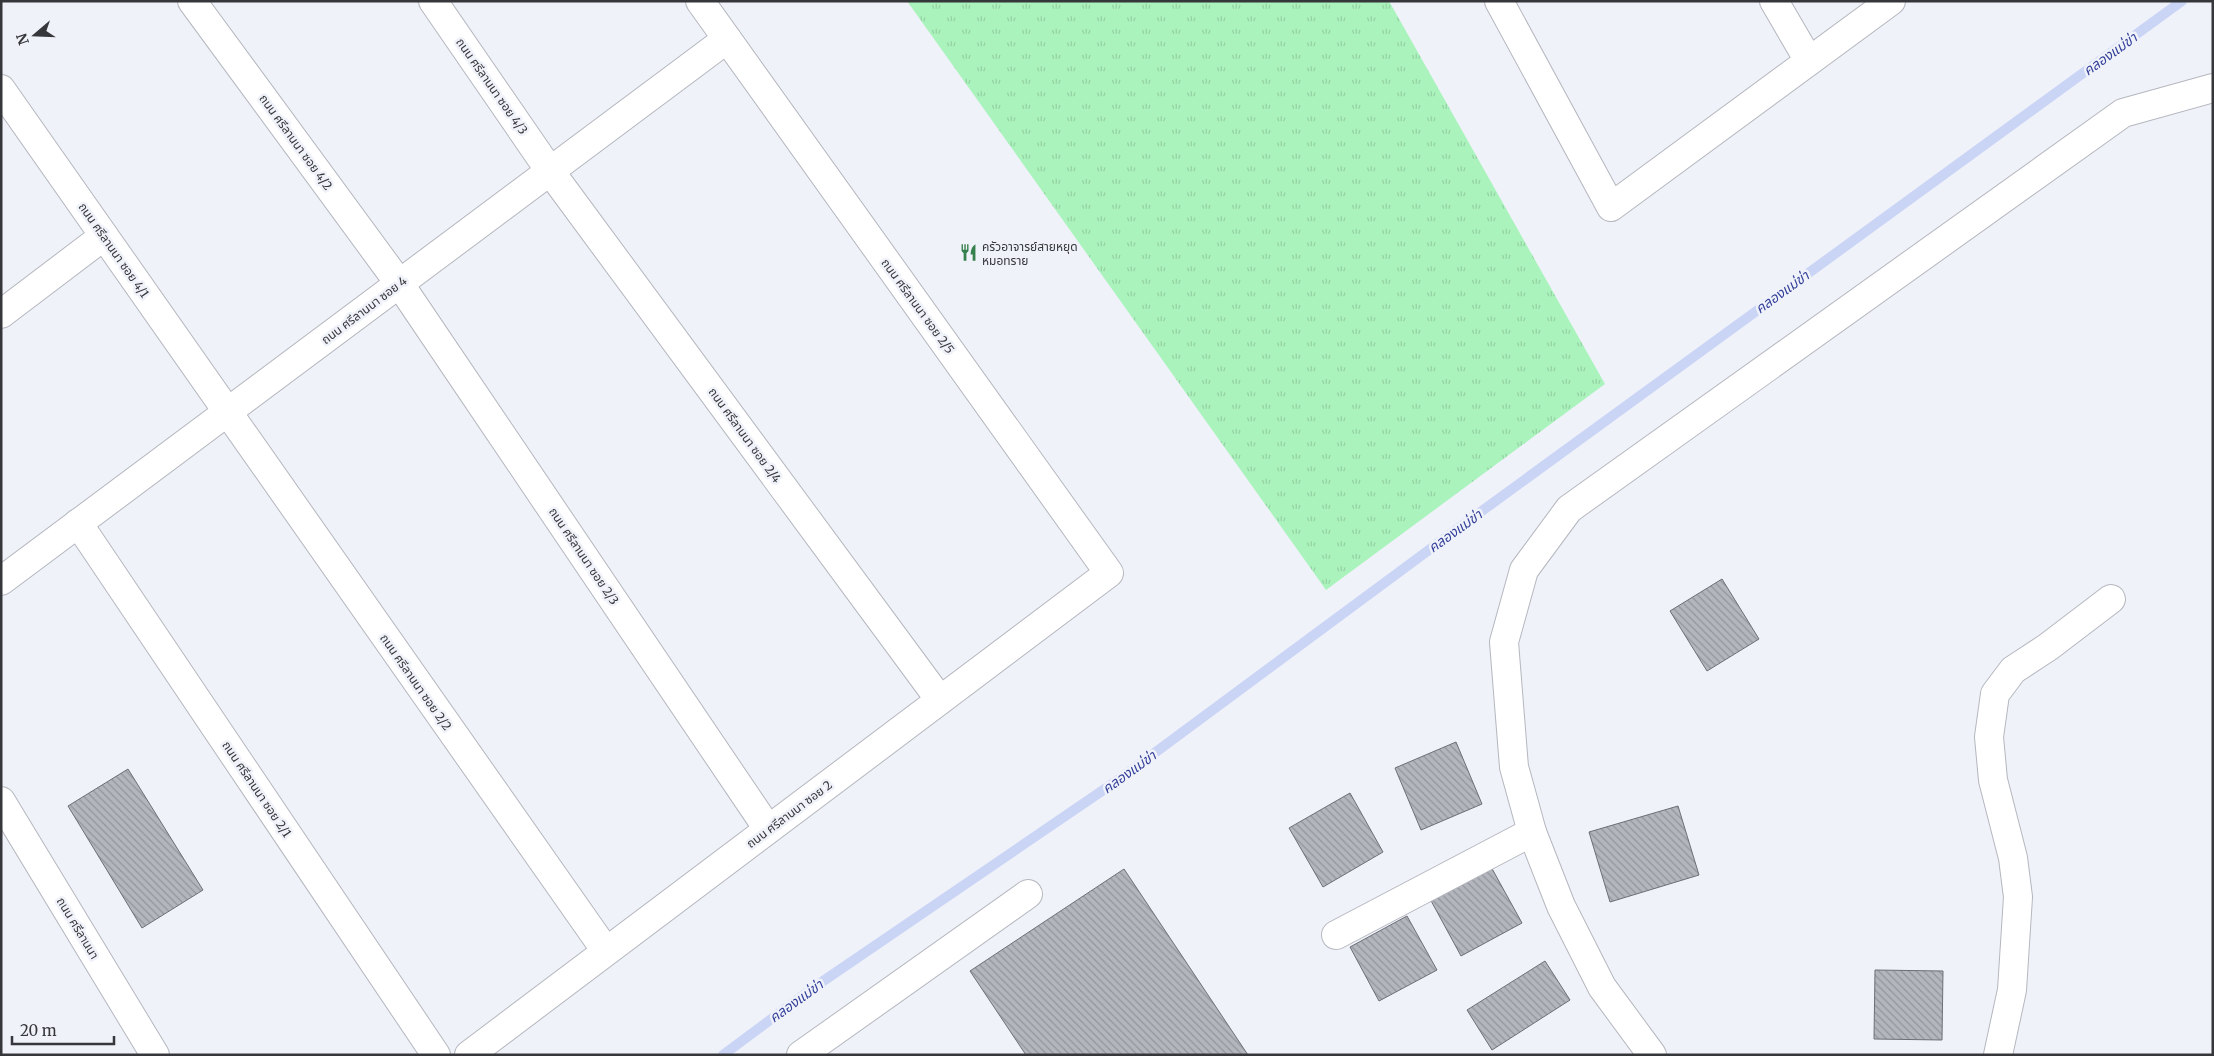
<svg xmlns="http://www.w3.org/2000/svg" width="2214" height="1056" font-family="Merriweather,'Noto Sans Thai',serif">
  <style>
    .grass { fill: url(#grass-tufts) }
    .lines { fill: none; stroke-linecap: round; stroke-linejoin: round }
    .stream { stroke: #cad4f5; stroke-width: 10 }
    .building { fill: url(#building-back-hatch); stroke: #6d6f76 }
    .minor-casing { stroke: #b5b7bf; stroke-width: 30 }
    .minor { stroke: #fff; stroke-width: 28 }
    .labels { text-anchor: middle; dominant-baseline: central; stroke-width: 5; stroke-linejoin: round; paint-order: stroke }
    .street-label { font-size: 12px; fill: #36373a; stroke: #f0f2fa }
    .poi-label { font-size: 12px; fill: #36373a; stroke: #f0f2fa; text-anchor: start }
    .water-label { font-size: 14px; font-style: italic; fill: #323f99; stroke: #f0f2fa }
  </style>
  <defs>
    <pattern id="grass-tufts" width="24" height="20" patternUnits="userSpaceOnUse" patternTransform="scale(1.25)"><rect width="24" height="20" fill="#abf3bd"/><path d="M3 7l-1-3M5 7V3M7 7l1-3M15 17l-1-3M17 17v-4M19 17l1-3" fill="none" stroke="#94d1a3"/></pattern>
    <pattern id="building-back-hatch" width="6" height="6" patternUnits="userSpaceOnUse" patternTransform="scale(1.25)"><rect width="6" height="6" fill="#b3b6bd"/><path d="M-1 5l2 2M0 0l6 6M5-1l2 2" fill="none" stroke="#92959b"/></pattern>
  </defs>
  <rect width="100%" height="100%" fill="#f0f2fa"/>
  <polygon class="grass" points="907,1 1389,1 1605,384 1326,590"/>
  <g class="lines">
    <polyline class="stream" points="723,1055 813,988 1118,780 1464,524 2182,1"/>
  </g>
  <g class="building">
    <polygon points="1722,579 1759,639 1707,671 1670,611"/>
    <polygon points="1456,742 1482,804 1421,830 1395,768"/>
    <polygon points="128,769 203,890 142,928 68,806"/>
    <polygon points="1350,793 1383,852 1323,887 1289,828"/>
    <polygon points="1678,806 1699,875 1610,902 1589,832"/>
    <polygon points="1490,865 1522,923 1461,956 1429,897"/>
    <polygon points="1124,869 1248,1055 1026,1055 970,971"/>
    <polygon points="1407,916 1437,970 1379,1001 1350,947"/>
    <polygon points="1545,961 1570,1000 1492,1050 1467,1010"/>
    <polygon points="1875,970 1943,971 1942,1040 1874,1039"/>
  </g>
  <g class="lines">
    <defs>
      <g id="minor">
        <polyline points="192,1 399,283 768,829"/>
        <polyline points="433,1 550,171 940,700"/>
        <polyline points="1499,1 1611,207 1891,1"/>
        <polyline points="1774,1 1809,61"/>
        <polyline points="1,89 606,951"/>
        <polyline points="1,314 104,236"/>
        <polyline points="78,523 436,1055"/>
        <polyline points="1,581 727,39"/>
        <polyline points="1,801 155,1055"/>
        <polyline points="1336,935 1532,832"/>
        <polyline points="469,1055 1109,573 700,1"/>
        <polyline points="801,1055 1028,894"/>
        <polyline points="1652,1055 1602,987 1561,906 1532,832 1514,767 1504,642 1524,570 1569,509 2123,113 2213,88"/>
        <polyline points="1998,1055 2012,990 2018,897 2013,858 1993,780 1989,737 1995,694 2013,670 2048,647 2111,599"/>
      </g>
    </defs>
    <use href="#minor" class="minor-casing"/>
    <use href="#minor" class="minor"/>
  </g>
  <defs>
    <symbol id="restaurant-bare" viewBox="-9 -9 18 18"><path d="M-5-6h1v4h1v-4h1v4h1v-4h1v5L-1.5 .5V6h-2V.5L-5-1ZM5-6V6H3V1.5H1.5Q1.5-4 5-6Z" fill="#36804e" stroke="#f0f2fa" stroke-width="2.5" paint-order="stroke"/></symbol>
  </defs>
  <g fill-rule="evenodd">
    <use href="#restaurant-bare" x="956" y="240" width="25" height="25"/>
  </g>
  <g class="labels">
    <g class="street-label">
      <text transform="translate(492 86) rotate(55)">ถนน ศรีลานนา ซอย 4/3</text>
      <text transform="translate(296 142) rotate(54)">ถนน ศรีลานนา ซอย 4/2</text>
      <text transform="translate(114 250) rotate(55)">ถนน ศรีลานนา ซอย 4/1</text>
      <text transform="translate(918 306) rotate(54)">ถนน ศรีลานนา ซอย 2/5</text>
      <text transform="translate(364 310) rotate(-37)">ถนน ศรีลานนา ซอย 4</text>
      <text transform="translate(745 435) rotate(54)">ถนน ศรีลานนา ซอย 2/4</text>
      <text transform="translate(584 556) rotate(56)">ถนน ศรีลานนา ซอย 2/3</text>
      <text transform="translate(416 682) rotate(55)">ถนน ศรีลานนา ซอย 2/2</text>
      <text transform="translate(257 789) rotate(56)">ถนน ศรีลานนา ซอย 2/1</text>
      <text transform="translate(789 814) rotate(-37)">ถนน ศรีลานนา ซอย 2</text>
      <text transform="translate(78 928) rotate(59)">ถนน ศรีลานนา</text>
    </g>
    <g class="poi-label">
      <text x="982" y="246">ครัวอาจารย์สายหยุด<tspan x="982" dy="14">หมอทราย</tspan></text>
    </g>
    <g class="water-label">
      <text transform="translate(2110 54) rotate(-36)">คลองแม่ข่า</text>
      <text transform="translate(1782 292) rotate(-36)">คลองแม่ข่า</text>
      <text transform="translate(1455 531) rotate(-36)">คลองแม่ข่า</text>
      <text transform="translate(1129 772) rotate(-36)">คลองแม่ข่า</text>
      <text transform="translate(796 1001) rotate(-36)">คลองแม่ข่า</text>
    </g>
  </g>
  <rect width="2214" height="1056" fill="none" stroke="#36373a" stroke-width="5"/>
  <g transform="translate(35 35) rotate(251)" stroke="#f0f2fa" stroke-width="4" paint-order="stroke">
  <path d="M0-4L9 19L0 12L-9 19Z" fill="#36373a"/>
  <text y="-8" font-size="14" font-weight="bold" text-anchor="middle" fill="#36373a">N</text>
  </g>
  <path d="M12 1036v8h102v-8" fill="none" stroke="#36373a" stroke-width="2.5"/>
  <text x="20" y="1036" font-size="15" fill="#36373a" stroke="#f0f2fa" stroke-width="4" paint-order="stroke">20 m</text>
</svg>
